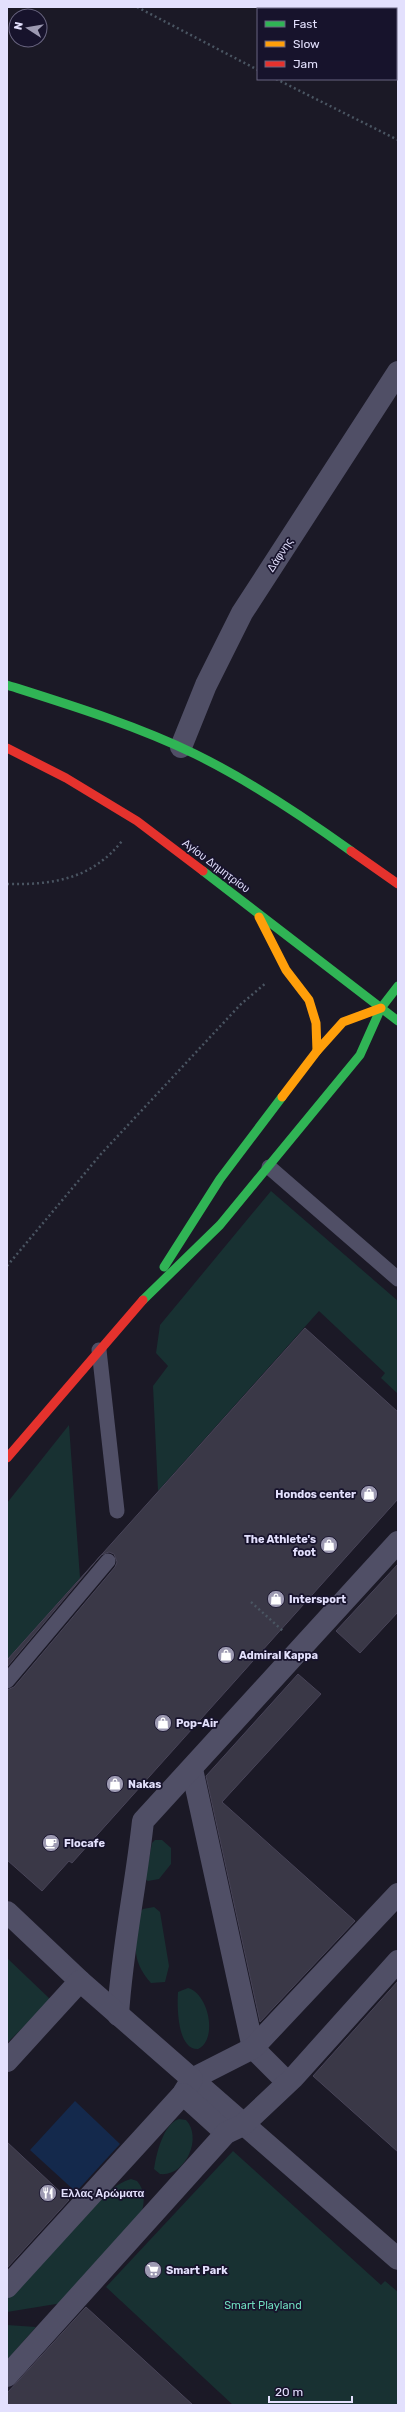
<svg xmlns="http://www.w3.org/2000/svg" width="405" height="2412" font-family="Rubik,sans-serif">
  <style>
    .green { fill: #183132 }
    .water { fill: #14294c }
    .building { fill: #3a3847; stroke: #484458 }
    .lines { fill: none; stroke-linecap: round; stroke-linejoin: round }
    .path { stroke: #4a5562; stroke-width: 2.5; stroke-dasharray: 2 3; stroke-linecap: butt }
    .lane { stroke: #504f66; stroke-width: 15 }
    .street { stroke: #504f66; stroke-width: 22 }
    .fast { stroke: #30b455; stroke-width: 9 }
    .slow { stroke: #ff9f0a; stroke-width: 9 }
    .jam { stroke: #e5322d; stroke-width: 9 }
    .labels { text-anchor: middle; dominant-baseline: central; stroke-width: 3.5; stroke-linejoin: round; paint-order: stroke }
    .street-label { font-size: 11px; fill: #e3e0fd; stroke: #17132c }
    .poi-label { font-size: 11px; font-weight: bold; fill: #e3e0fd; stroke: #17132c; text-anchor: start }
    .park-label { font-size: 11px; fill: #6edbbd; stroke: #17132c }
  </style>
  <rect width="100%" height="100%" fill="#1b1926"/>
  <g class="green">
    <polygon points="271,1191 398,1301 398,1394 381,1378 385,1373 319,1311 158,1491 153,1386 168,1366 156,1353 160,1325"/>
    <polygon points="69,1425 80,1578 7,1660 7,1503"/>
    <polygon points="155,1840 162,1840 171,1848 171,1864 159,1879 148,1881 145,1879 152,1843"/>
    <path d="M154 1907 160 1912 169 1966 165 1982 151 1983C129 1958 136 1942 140 1912L143 1909Z"/>
    <polygon points="7,1958 51,2000 7,2043"/>
    <path d="M188 1988C209 1994 218 2040 198 2049 177 2050 177 2006 178 1992Z"/>
    <path d="M179 2119 186 2120C203 2138 185 2177 160 2174L154 2169C156 2155 163 2124 179 2119Z"/>
    <polygon points="233,2151 381,2285 385,2281 398,2292 398,2405 233,2405 106,2287"/>
    <path d="M131 2179 137 2181C147 2193 144 2204 140 2219L62 2303 7 2312V2296C33 2267 96 2189 131 2179Z"/>
    <polygon points="7,2325 36,2327 7,2360"/>
  </g>
  <polygon class="water" points="75,2101 120,2144 76,2192 30,2150"/>
  <g class="building">
    <polygon points="305,1328 398,1412 398,1499 72,1863 69,1861 42,1891 7,1860 7,1690 14,1687 115,1567 117,1562 114,1554 109,1552 101,1555 7,1667 7,1660"/>
    <polygon points="398,1564 398,1612 360,1653 336,1631"/>
    <polygon points="298,1674 321,1694 222,1802 355,1921 260,2022 206,1776"/>
    <polygon points="398,1981 398,2152 313,2076"/>
    <polygon points="7,2142 69,2200 7,2268"/>
    <polygon points="86,2307 193,2405 7,2405 7,2393"/>
  </g>
  <g class="lines">
    <g class="path">
      <polyline points="137,7 258,70"/>
      <polyline points="276,79 398,140"/>
      <path d="M7 884C53 885 92 879 122 841"/>
      <polyline points="7,1266 101,1154 241,1004 266,983"/>
      <polyline points="251,1602 283,1631"/>
    </g>
    <g class="lane">
      <polyline points="269,1167 398,1279"/>
      <polyline points="99,1350 117,1511"/>
      <polyline points="7,1681 108,1561"/>
    </g>
    <g class="street">
      <polyline points="181,747 206,685 242,613 398,372"/>
      <polyline points="192,1769 253,2048 287,2082"/>
      <polyline points="398,1894 253,2048 192,2079 398,2259"/>
      <polyline points="7,1912 80,1981"/>
      <path d="M118 2015C122 1949 136 1886 143 1821L398 1542"/>
      <polyline points="7,2061 80,1981 192,2079 184,2092"/>
      <polyline points="7,2287 183,2094 226,2133"/>
      <polyline points="7,2376 226,2133 243,2125 294,2077 398,1961"/>
    </g>
    <g class="fast">
      <path d="M7 685C70 705 135 725 195 754 250 781 301 815 351 851"/>
      <polyline points="203,871 398,1021"/>
      <polyline points="164,1267 220,1179 282,1097"/>
      <polyline points="143,1300 220,1225 360,1055 381,1008 398,986"/>
    </g>
    <g class="slow">
      <polyline points="259,917 286,970 309,1000 316,1023 317,1051"/>
      <polyline points="282,1097 317,1051 343,1022 381,1008"/>
    </g>
    <g class="jam">
      <polyline points="7,748 66,778 137,821 203,871"/>
      <polyline points="351,851 398,884"/>
      <polyline points="7,1458 143,1300"/>
    </g>
  </g>
  <defs>
    <symbol id="shop-disc" viewBox="-11 -11 22 22"><circle r="9.5" fill="#9d9ab2" stroke="#17132c"/><path d="M-5-2.5h2.3a2.7 3.5 0 0 1 5.4 0H5L5.5 6h-11ZM-1.5-2.5h3a1.5 2.3 0 0 0-3 0Z" fill="#fff"/></symbol>
    <symbol id="cafe-disc" viewBox="-11 -11 22 22"><circle r="9.5" fill="#9d9ab2" stroke="#17132c"/><path d="M-5.5-4.5H6V0H3Q3 3.5 0 3.5H-2.5Q-5.5 3.5-5.5 0ZM3-3.2v2h1.7v-2ZM-6 4.5H4V6H-6Z" fill="#fff"/></symbol>
    <symbol id="restaurant-disc" viewBox="-11 -11 22 22"><circle r="9.5" fill="#9d9ab2" stroke="#17132c"/><path d="M-5-6h1v4h1v-4h1v4h1v-4h1v5L-1.5 .5V6h-2V.5L-5-1ZM5-6V6H3V1.5H1.5Q1.5-4 5-6Z" fill="#fff"/></symbol>
    <symbol id="supermarket-disc" viewBox="-11 -11 22 22"><circle r="9.5" fill="#9d9ab2" stroke="#17132c"/><path d="M-6-5.5h2.5l.6 2H6L4.5 2H-2.5L-4.4-4H-6ZM-1.5 3.2a1.3 1.3 0 1 0 .1 0ZM3 3.2a1.3 1.3 0 1 0 .1 0Z" fill="#fff"/></symbol>
  </defs>
  <g fill-rule="evenodd">
    <use href="#shop-disc" x="359" y="1484" width="20" height="20"/>
    <use href="#shop-disc" x="319" y="1535" width="20" height="20"/>
    <use href="#shop-disc" x="266" y="1589" width="20" height="20"/>
    <use href="#shop-disc" x="216" y="1645" width="20" height="20"/>
    <use href="#shop-disc" x="153" y="1713" width="20" height="20"/>
    <use href="#shop-disc" x="105" y="1774" width="20" height="20"/>
    <use href="#cafe-disc" x="41" y="1833" width="20" height="20"/>
    <use href="#restaurant-disc" x="38" y="2183" width="20" height="20"/>
    <use href="#supermarket-disc" x="143" y="2260" width="20" height="20"/>
  </g>
  <g class="labels">
    <g class="street-label">
      <text transform="translate(280 555) rotate(-57)">Δάφνης</text>
      <text transform="translate(216 866) rotate(37)">Αγίου Δημητρίου</text>
    </g>
    <g class="poi-label">
      <text x="356" y="1494" text-anchor="end">Hondos center</text>
      <text x="316" y="1539" text-anchor="end">The Athlete's<tspan x="316" dy="13">foot</tspan></text>
      <text x="289" y="1599">Intersport</text>
      <text x="239" y="1655">Admiral Kappa</text>
      <text x="176" y="1723">Pop-Air</text>
      <text x="128" y="1784">Nakas</text>
      <text x="64" y="1843">Flocafe</text>
      <text x="61" y="2193">Ελλας Αρώματα</text>
      <text x="166" y="2270">Smart Park</text>
    </g>
    <g class="park-label">
      <text x="263" y="2305">Smart Playland</text>
    </g>
  </g>
  <rect width="405" height="2412" fill="none" stroke="#e3e0fd" stroke-width="16"/>
  <rect x="257" y="8" width="140" height="72" fill="#17132c" stroke="#696580"/>
  <rect x="265" y="21" width="20" height="6" fill="#30b455" stroke="#696580"/>
  <text x="293" y="28" font-size="12" fill="#e3e0fd">Fast</text>
  <rect x="265" y="41" width="20" height="6" fill="#ff9f0a" stroke="#696580"/>
  <text x="293" y="48" font-size="12" fill="#e3e0fd">Slow</text>
  <rect x="265" y="61" width="20" height="6" fill="#e5322d" stroke="#696580"/>
  <text x="293" y="68" font-size="12" fill="#e3e0fd">Jam</text>
  <g transform="translate(28 28) rotate(282)"><circle r="19" fill="#17132c" stroke="#696580"/>
  <path d="M0-3L7 15L0 10L-7 15Z" fill="#9d9ab2"/>
  <text y="-6" font-size="11" font-weight="bold" text-anchor="middle" fill="#e3e0fd">N</text>
  </g>
  <path d="M269 2396v6h83v-6" fill="none" stroke="#e3e0fd" stroke-width="2"/>
  <text x="275" y="2396" font-size="12" fill="#e3e0fd" stroke="#17132c" stroke-width="3" paint-order="stroke">20 m</text>
</svg>
